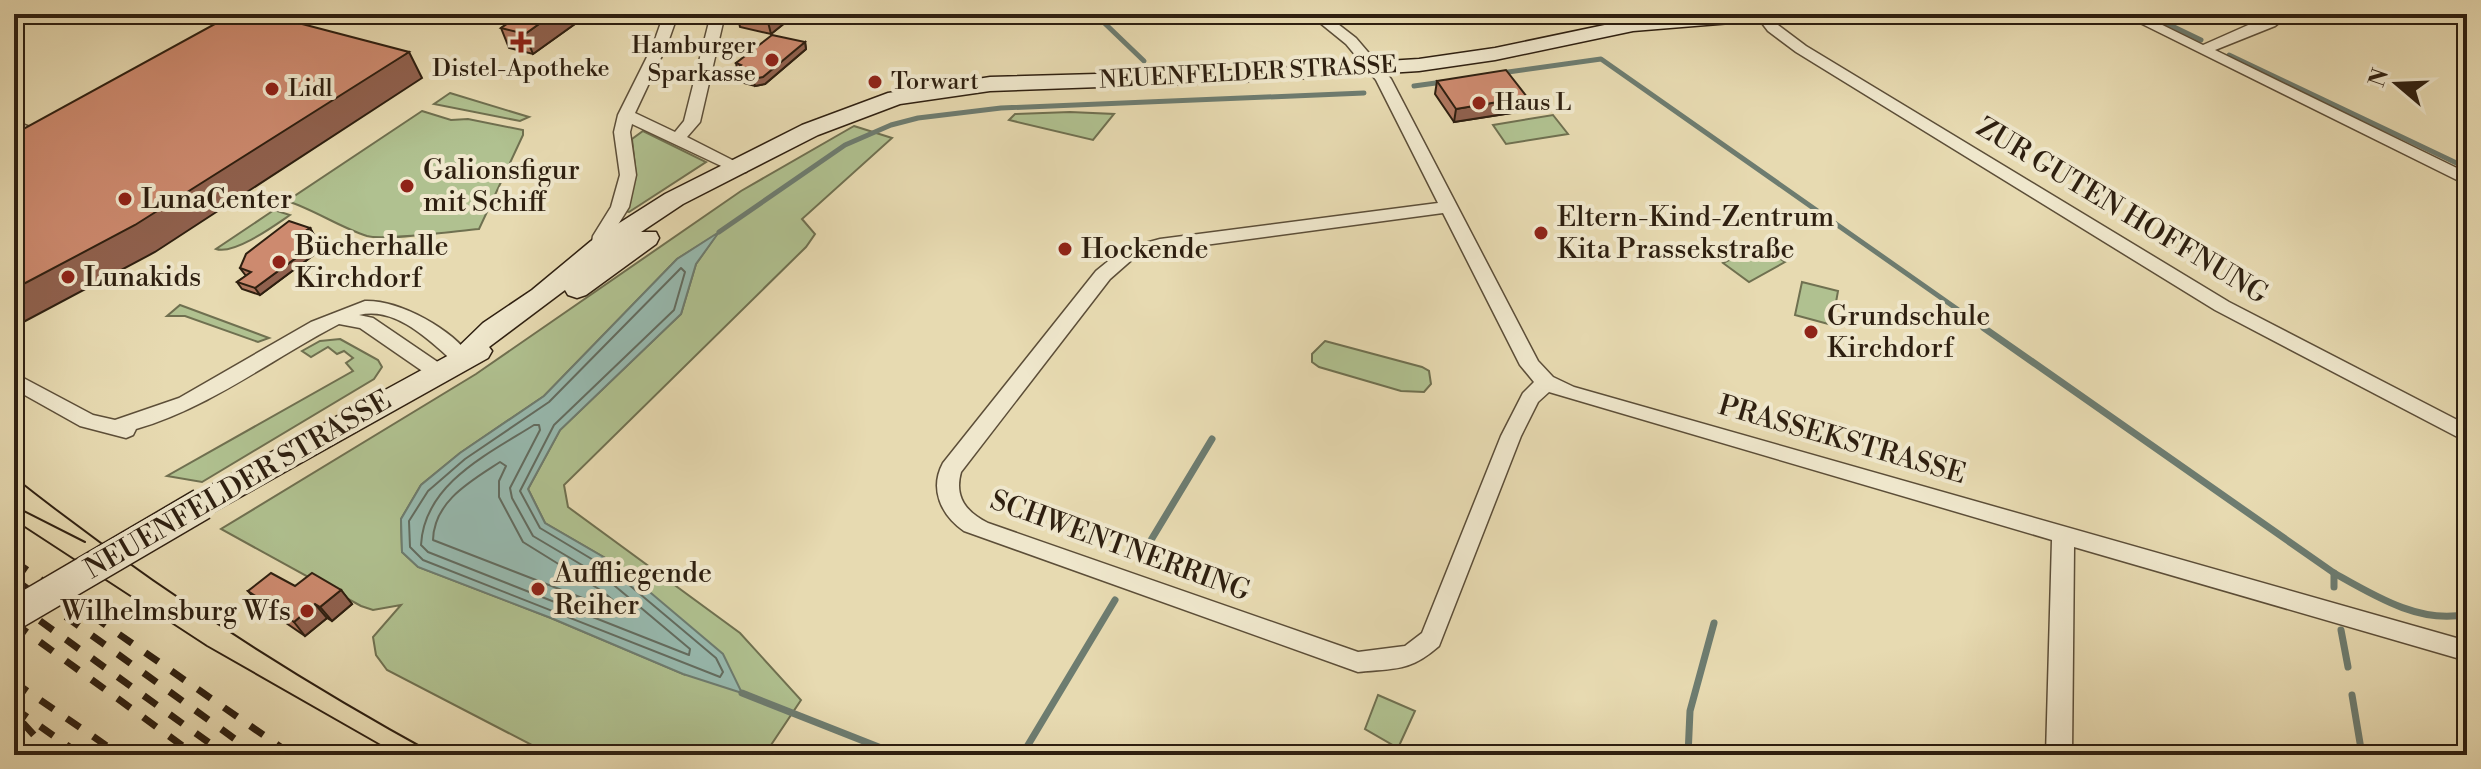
<svg xmlns="http://www.w3.org/2000/svg" width="2481" height="769" font-family="'Libre Bodoni',serif">
  <style>
    .green { fill: #b0c190; stroke: #6f7050; stroke-width: 2; fill-rule: evenodd }
    .water { fill: #97bab0; stroke: #6d7c70; stroke-width: 2 }
    .lines { fill: none; stroke-linecap: round; stroke-linejoin: round }
    .shore { stroke: #626c60; stroke-width: 2 }
    .stream-far1 { stroke: #6d7c70; stroke-width: 5 }
    .stream { stroke: #6d7c70; stroke-width: 7 }
    .minor-casing { stroke: #5c4e38; stroke-width: 3 }
    .secondary-casing { stroke: #2e1f10; stroke-width: 3 }
    .minor { fill: #efe7cc; fill-rule: evenodd }
    .secondary { fill: #efe7cc; fill-rule: evenodd }
    .tram { stroke: #2e1f10; stroke-width: 2 }
    .rail { stroke: #2e1f10; stroke-width: 7; stroke-dasharray: 16 16; stroke-linecap: butt }
    .secondary-bridge-casing { stroke: #2e1f10; stroke-width: 34; stroke-linecap: butt }
    .secondary-bridge { stroke: #efe7cc; stroke-width: 31 }
    .wall { fill: #b0775f; stroke: #2e1f10; stroke-width: 2 }
    .shaded-wall { fill: #90614e; stroke: #2e1f10; stroke-width: 2 }
    .building { fill: #cd8a6f; stroke: #2e1f10; stroke-width: 2 }
    .poi-dot { fill: #8f2418; stroke: #efe7cc; stroke-width: 3 }
    .labels { text-anchor: middle; dominant-baseline: central; stroke-width: 8; stroke-linejoin: round; paint-order: stroke }
    .far-poi-label { font-size: 24px; fill: #2e1f10; stroke: #efe7cc; text-anchor: start }
    .far-street-label { font-size: 24px; fill: #2e1f10; stroke: #efe7cc }
    .poi-label { font-size: 28px; fill: #2e1f10; stroke: #efe7cc; text-anchor: start }
    .street-label { font-size: 28px; fill: #2e1f10; stroke: #efe7cc }
  </style>
  <rect width="100%" height="100%" fill="#e7dab1"/>
  <filter id="stains"><feTurbulence type="fractalNoise" baseFrequency=".0025" numOctaves="4"/><feColorMatrix values="0 0 0 0 .2 0 0 0 0 .09 0 0 0 0 .02 0 0 0 .5 -.17"/></filter>
  <radialGradient id="worn" r=".72"><stop offset=".6" stop-color="#630" stop-opacity="0"/><stop offset="1" stop-color="#630" stop-opacity=".3"/></radialGradient>
  <g class="green">
    <polygon points="450,93 529,117 520,121 434,104"/>
    <path d="M422 111 451 120 468 119 523 130V135L479 229C456 231 384 241 367 236 339 227 315 210 287 201Z"/>
    <polygon points="1070,112 1114,114 1093,140 1009,120 1015,114"/>
    <polygon points="1553,115 1568,134 1506,144 1493,125"/>
    <path d="M854 126 892 138 802 219 815 234 806 247 564 485 568 507 740 633 801 700 769 748 786 755H551L387 670 376 655 373 637 401 605 373 610 361 606 221 529 476 374 741 191ZM717 234 696 264 681 314 560 430 528 489 545 523 619 566 683 674 551 618 418 567 402 552 401 519 421 485 460 453 544 396 677 259Z"/>
    <polygon points="643,131 706,162 629,212 624,211 636,176 632,139"/>
    <path d="M274 210 290 215C274 226 234 255 216 249Z"/>
    <polygon points="1759,245 1785,262 1749,282 1723,263"/>
    <polygon points="1802,282 1838,291 1832,325 1795,315"/>
    <polygon points="180,305 269,338 258,342 185,316 167,316"/>
    <polygon points="340,339 378,360 382,367 374,379 202,482 167,476 353,371 346,363 353,358 344,351 337,354 328,347 311,357 302,351 320,341"/>
    <polygon points="1325,341 1422,367 1429,371 1431,384 1424,392 1401,391 1319,367 1312,362 1312,354"/>
    <polygon points="1378,695 1415,711 1398,748 1365,729"/>
  </g>
  <polygon class="water" points="719,232 696,264 681,314 560,430 528,489 545,523 619,566 723,654 742,693 683,674 551,618 418,567 402,552 401,519 421,485 460,453 544,396 677,259"/>
  <g class="lines">
    <g class="shore">
      <polygon points="681,268 685,272 674,310 554,425 520,491 540,528 615,573 716,658 723,672 720,677 423,560 410,547 409,521 428,491 465,459 549,402"/>
      <path d="M534 425H539L540 430 510 488 512 498 533 536 609 581 690 649 689 655 428 552 421 545C424 484 488 454 534 425Z"/>
      <path d="M500 462 506 466 499 481V497L523 542 602 591 621 607V613L433 540C434 501 471 481 500 462Z"/>
    </g>
    <g class="stream-far1">
      <polyline points="1095,14 1144,61"/>
      <polyline points="2147,14 2201,40"/>
      <polyline points="2229,55 2467,168"/>
      <polyline points="1501,73 1601,59 1987,330"/>
      <polyline points="1414,86 1443,82"/>
      <polyline points="719,232 845,145 891,125 918,118 1001,108 1364,93"/>
    </g>
    <g class="stream">
      <path d="M1984 328 2334 573C2373 595 2421 625 2467 614"/>
      <polyline points="1139,560 1212,439"/>
      <polyline points="2334,573 2334,587"/>
      <polyline points="2341,630 2348,667"/>
      <polyline points="742,693 899,755"/>
      <polyline points="2352,695 2362,755"/>
      <polyline points="1022,755 1115,600"/>
      <polyline points="1688,755 1690,711 1714,623"/>
    </g>
    <defs>
      <g id="minor">
        <polygon points="664,14 678,14 667,45 635,113 675,132 684,121 711,14 725,14 700,122 687,137 748,168 746,172 734,172 632,124 630,132 636,175 629,207 611,236 606,251 594,251 591,247 593,236 611,207 620,175 614,132 618,115 653,45"/>
        <path d="M1309 14H1325L1356 38 1391 79 1538 361 1553 377 1574 387 2467 641V661L2074 547 2072 755H2046L2052 540 1549 392 1538 402 1521 436 1439 646C1409 672 1396 668 1358 672L964 531C941 515 929 489 943 463L1096 271 1123 249 1160 239 1438 203 1376 80 1346 44ZM1443 213 1520 365 1534 382 1523 393 1501 436 1422 633 1405 646 1358 652 988 523C966 512 954 497 961 472L1110 279 1135 257 1160 251Z"/>
        <polygon points="1755,14 1770,14 1778,25 1806,46 2229,302 2467,425 2467,442 2215,310 1796,52 1768,31"/>
        <polygon points="2122,14 2140,14 2203,45 2273,14 2290,14 2275,26 2215,50 2467,173 2467,185"/>
        <polygon points="14,121 51,135 53,138 45,143 14,132"/>
        <path d="M365 301C400 300 452 329 472 358L462 365 455 363C430 341 396 306 359 315L373 318 445 367 448 372 445 377H431L360 328 339 324C270 360 211 407 136 429L133 435 126 438 80 426 14 389V373L93 415 115 420 179 398 311 322Z"/>
      </g>
      <polygon id="secondary" points="1693,14 1778,14 1768,20 1633,31 1495,60 1419,71 1241,82 990,91 900,104 818,135 683,204 641,232 656,232 659,238 656,244 586,295 577,298 568,295 565,290 489,347 492,351 488,358 213,512 202,516 191,512 187,504 191,496 451,354 483,323 532,290 591,241 665,194 802,125 888,93 990,77 1241,70 1419,59 1495,48 1633,19"/>
    </defs>
    <use href="#minor" class="minor-casing"/>
    <use href="#secondary" class="secondary-casing"/>
    <use href="#minor" class="minor"/>
    <use href="#secondary" class="secondary"/>
    <g class="tram">
      <path d="M14 477C148 583 286 673 436 755"/>
      <polyline points="14,506 85,542"/>
      <polyline points="14,520 207,646 398,755"/>
    </g>
    <g class="rail">
      <polyline points="14,561 292,755"/>
      <polyline points="14,579 257,755"/>
      <polyline points="14,602 226,755"/>
      <polyline points="14,623 195,755"/>
      <polyline points="14,682 120,755"/>
      <polyline points="14,708 81,755"/>
      <polyline points="23,723 52,755"/>
    </g>
    <defs>
      <polyline id="secondary-bridge" points="14,614 202,504"/>
    </defs>
    <use href="#secondary-bridge" class="secondary-bridge-casing"/>
    <use href="#secondary-bridge" class="secondary-bridge"/>
  </g>
  <g class="wall">
    <polygon points="514,14 579,21 533,54 509,48 501,28 516,18"/>
    <polygon points="737,14 796,14 771,34 740,27"/>
    <polygon points="805,42 806,49 765,84 755,86 733,80 731,73 737,68 736,63"/>
    <polygon points="1437,81 1524,111 1454,122 1435,94"/>
    <polygon points="310,228 314,235 309,238 323,248 260,295 242,289 237,282 246,276 240,268"/>
    <polygon points="295,586 341,590 352,604 332,621 327,618 305,636 260,605 248,591"/>
  </g>
  <g class="shaded-wall">
    <polygon points="553,14 577,14 579,21 533,54 525,34"/>
    <polygon points="766,14 796,14 771,34"/>
    <polygon points="805,42 806,49 765,84 755,86 753,79"/>
    <polygon points="409,52 422,78 155,252 14,327 14,289"/>
    <polygon points="1527,97 1524,111 1454,122 1456,109"/>
    <polygon points="310,228 314,235 303,243 299,235"/>
    <polygon points="319,241 323,248 260,295 255,288"/>
    <polygon points="341,590 352,604 332,621 320,607"/>
    <polygon points="315,604 327,618 305,636 294,622"/>
  </g>
  <g class="building">
    <polygon points="233,14 264,14 409,52 135,225 14,289 14,134"/>
    <polygon points="514,14 553,14 525,34 501,28 520,15"/>
    <polygon points="772,35 805,42 763,77 753,79 731,73 741,65 736,63"/>
    <polygon points="1506,70 1527,97 1456,109 1437,81"/>
    <polygon points="289,221 310,228 299,235 319,241 255,288 237,282 251,272 240,268 246,254"/>
    <polygon points="271,573 295,586 312,573 341,590 320,607 315,604 294,622 248,591"/>
  </g>
  <g class="poi-dot">
    <path d="M517 30h8v8h8v8h-8v8h-8v-8h-8v-8h8z"/>
    <circle cx="772" cy="60" r="8"/>
    <circle cx="875" cy="82" r="8"/>
    <circle cx="272" cy="89" r="8"/>
    <circle cx="1479" cy="103" r="8"/>
    <circle cx="407" cy="186" r="8"/>
    <circle cx="125" cy="199" r="8"/>
    <circle cx="1541" cy="233" r="8"/>
    <circle cx="1065" cy="249" r="8"/>
    <circle cx="279" cy="262" r="8"/>
    <circle cx="68" cy="277" r="8"/>
    <circle cx="1811" cy="332" r="8"/>
    <circle cx="538" cy="589" r="8"/>
    <circle cx="307" cy="611" r="8"/>
  </g>
  <g class="labels">
    <g class="far-poi-label">
      <text x="756" y="46" text-anchor="end">Hamburger<tspan x="756" dy="28">Sparkasse</tspan></text>
      <text x="521" y="69" text-anchor="middle">Distel-Apotheke</text>
      <text x="891" y="82">Torwart</text>
      <text x="288" y="89">Lidl</text>
      <text x="1495" y="103">Haus L</text>
    </g>
    <g class="far-street-label">
      <text transform="translate(1248 73) rotate(-3)">NEUENFELDER STRASSE</text>
    </g>
    <g class="poi-label">
      <text x="423" y="170">Galionsfigur<tspan x="423" dy="32">mit Schiff</tspan></text>
      <text x="141" y="199">LunaCenter</text>
      <text x="1557" y="217">Eltern-Kind-Zentrum<tspan x="1557" dy="32">Kita Prassekstraße</tspan></text>
      <text x="295" y="246">Bücherhalle<tspan x="295" dy="32">Kirchdorf</tspan></text>
      <text x="1081" y="249">Hockende</text>
      <text x="84" y="277">Lunakids</text>
      <text x="1827" y="316">Grundschule<tspan x="1827" dy="32">Kirchdorf</tspan></text>
      <text x="554" y="573">Auffliegende<tspan x="554" dy="32">Reiher</tspan></text>
      <text x="291" y="611" text-anchor="end">Wilhelmsburg Wfs</text>
    </g>
    <g class="street-label">
      <text transform="translate(2122 211) rotate(31)">ZUR GUTEN HOFFNUNG</text>
      <text transform="translate(1842 440) rotate(16)">PRASSEKSTRASSE</text>
      <text transform="translate(238 485) rotate(-30)">NEUENFELDER STRASSE</text>
      <text transform="translate(1120 546) rotate(20)">SCHWENTNERRING</text>
    </g>
  </g>
  <rect width="2481" height="769" fill="none" stroke="#e7dab1" stroke-width="48"/>
  <rect x="16" y="16" width="2449" height="737" fill="none" stroke="#2e1f10" stroke-width="4"/>
  <rect x="24" y="24" width="2433" height="721" fill="none" stroke="#2e1f10" stroke-width="2"/>
  <g transform="translate(2397 84) rotate(289)" stroke="#efe7cc" stroke-width="6" paint-order="stroke">
  <path d="M0-6L14 30L0 20L-14 30Z" fill="#2e1f10"/>
  <text y="-12" font-size="22" font-weight="bold" text-anchor="middle" fill="#2e1f10">N</text>
  </g>
  <rect width="100%" height="100%" filter="url(#stains)"/>
  <rect width="100%" height="100%" fill="url(#worn)"/>
</svg>
